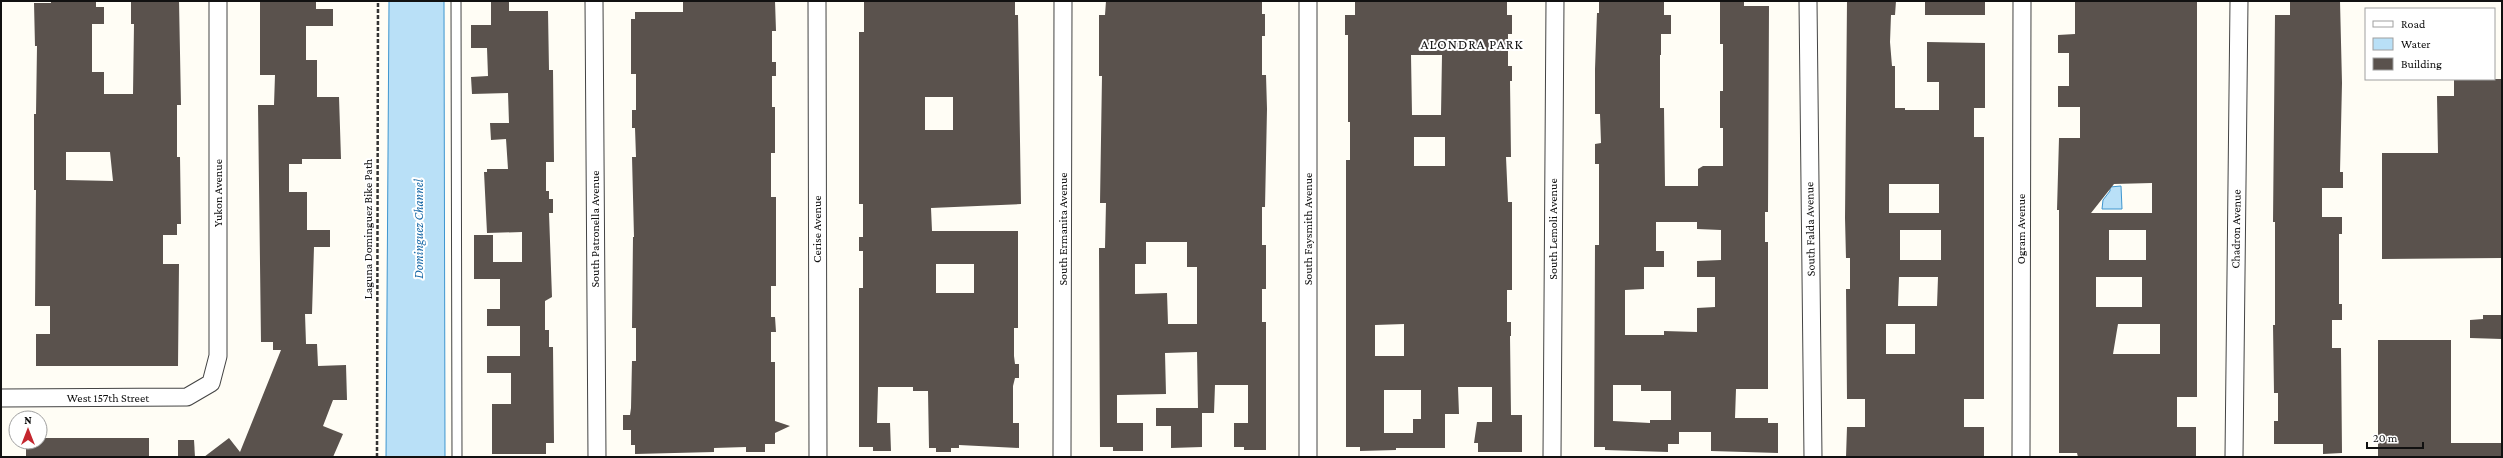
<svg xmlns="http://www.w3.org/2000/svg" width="2503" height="458" font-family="'Crimson Pro',serif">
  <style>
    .water { fill: #b9e0f7; stroke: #3f96cf }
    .building { fill: #5a524d; fill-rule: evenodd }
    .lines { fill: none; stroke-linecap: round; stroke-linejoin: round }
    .service-casing { stroke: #444; stroke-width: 11 }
    .minor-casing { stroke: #444; stroke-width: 19 }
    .path { stroke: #333; stroke-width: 2.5; stroke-dasharray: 4 2; stroke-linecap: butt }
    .service { stroke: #fff; stroke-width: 9 }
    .minor { stroke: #fff; stroke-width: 17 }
    .labels { text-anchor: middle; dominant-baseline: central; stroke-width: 4; stroke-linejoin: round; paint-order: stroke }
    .street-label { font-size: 12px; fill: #111; stroke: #fff }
    .water-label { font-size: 13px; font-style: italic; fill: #1768a6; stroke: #fff }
    .quarter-label { font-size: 14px; letter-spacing: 1px; fill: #111; stroke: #fff }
  </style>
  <rect width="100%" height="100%" fill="#fffdf5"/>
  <g class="water">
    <polygon points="389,1 444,1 445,457 386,457"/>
    <polygon points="2121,186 2122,209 2102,209 2103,200 2110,191 2110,187"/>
  </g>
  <g class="building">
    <path d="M51 1H96V7H104V24H92V72H104V94H133L134 24H131V1H179L181 105H177V157H180L181 224H177V235H163V264H179L178 366H36V334H50V306H35L36 190H34V114H36L37 46H35L34 3H51ZM66 152H110L113 181 66 180Z"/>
    <polygon points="260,1 316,1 316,9 333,9 333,26 306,26 306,60 317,60 317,97 339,97 341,159 302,159 302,164 289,164 289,192 307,192 307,230 330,230 330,247 314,247 312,314 305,314 306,344 317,344 318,366 346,365 347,400 333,400 323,426 343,434 333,457 204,457 229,438 240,452 281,350 273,350 273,342 261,342 258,105 274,105 275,75 260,75"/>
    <polygon points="491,1 509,1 509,11 548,11 549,70 553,70 554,162 546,162 546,191 549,191 549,199 553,199 553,213 549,213 552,297 545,301 545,330 549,330 549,347 553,347 554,443 546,443 546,454 492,454 492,404 511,404 511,373 487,373 487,356 520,356 520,326 487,326 487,309 500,309 500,279 474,279 474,235 493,235 493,262 522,262 522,232 487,233 484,172 487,172 487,169 508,169 506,139 491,140 490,123 509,123 508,93 472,94 471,77 488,76 487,48 471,48 471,25 491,25"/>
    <polygon points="683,1 775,1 776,31 772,31 772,62 776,62 776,76 772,76 772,107 775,107 775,153 771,153 771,197 776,197 776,286 771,286 771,317 775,317 776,332 771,332 771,362 775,362 775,421 790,426 775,433 775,444 765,444 765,452 746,452 746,447 714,448 714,452 635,454 635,445 631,445 631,430 623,430 623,415 630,415 631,408 632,361 636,361 636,328 632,328 633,237 634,237 632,157 636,157 635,128 632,128 632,110 636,110 636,74 631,74 631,19 635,19 635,12 683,12"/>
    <path d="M864 1H1015V15H1018L1021 204 931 208 932 231H1018V328H1014V356L1015 364H1019V378H1015L1013 386V423H1019V448L959 445V448H951V452H936V448H929L928 391H913V387H878L877 423H890L891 451H873V447H859V288H863V251H859V237H863V204H859V32H864ZM925 97H953V130H925ZM936 264H974V293H936Z"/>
    <path d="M1106 1H1262V14H1265V36H1262V75H1266L1267 109 1265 207H1262V245H1266V289H1262V322H1266V450H1244V447H1234V423H1248V385H1215L1214 413H1202V447L1171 448V426H1156V408H1198L1197 352 1165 353 1166 394 1117 395V423H1143V451H1113V447H1100L1099 248H1105L1106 203H1100L1102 76H1099V15H1105ZM1146 242H1187V267H1197V324H1168L1167 293 1135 294V264H1146Z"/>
    <path d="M1355 1H1507V15H1512V34H1508V66H1512V81H1510L1511 157H1506L1508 202H1512V290H1507V322H1511V336H1510L1511 415H1522V452H1478V443H1474L1477 422H1492V387H1458L1459 414H1445V448H1396V450L1360 451V447H1346V160H1350V122H1348V35H1345V15H1355ZM1411 55H1442L1441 115H1412ZM1414 137H1445V166H1414ZM1404 324V356H1375V325ZM1384 390H1421V419H1413V433H1384Z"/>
    <path d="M1599 1H1664V15H1671V34H1661V55H1660V108H1664L1665 186H1698V169L1703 166H1723V128H1720V91H1723V44H1720V1H1744V6H1769L1768 212H1765V242H1768V389H1736L1735 418H1768V423H1778V453L1711 451V432H1679V444H1668V452L1605 450V447H1594L1595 245H1599V164H1595V144L1601 143 1600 114H1595V69L1597 13H1599ZM1656 222H1697V229L1721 230V260L1697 261V277H1715V307L1697 308V332L1664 331V335H1625V290L1644 289V267H1664V251H1656ZM1613 385H1641V391H1671V420H1650V423L1613 421Z"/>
    <path d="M1847 1H1896L1895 15H1891L1890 42 1892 66H1895V108H1905V110H1939V82H1927V42L1985 43V108H1974V137H1984V399H1964V427H1984V457H1846L1847 427H1865V399H1847L1846 289H1850V258H1846L1845 218ZM1889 184H1939V213H1889ZM1900 230H1941V260H1900ZM1899 277H1938L1937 306H1898ZM1886 324H1915V354H1886Z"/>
    <rect x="1925" y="1" width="60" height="14"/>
    <path d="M2075 1H2197V397H2177V427H2196V457H2078L2077 453H2059V210H2057L2059 138H2080V107H2058V86H2069V53H2058V35L2075 34ZM2152 183V213H2091L2114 184ZM2109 230H2146V260H2109ZM2096 277H2142V307H2096ZM2118 324H2160V354H2113Z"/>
    <polygon points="2290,1 2340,1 2342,83 2340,172 2343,172 2343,188 2322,188 2322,217 2342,217 2342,234 2339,234 2339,304 2342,304 2342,320 2332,320 2332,348 2341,348 2342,453 2323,454 2323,444 2274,444 2274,421 2278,421 2278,393 2274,393 2273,325 2275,325 2275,222 2273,222 2275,15 2290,15"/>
    <polygon points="2454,79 2502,79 2502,258 2382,259 2382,153 2438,153 2437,96 2454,96"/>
    <polygon points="2483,315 2501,315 2502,339 2470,338 2470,320 2483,319"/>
    <polygon points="2378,340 2451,340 2451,443 2502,443 2502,457 2378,457"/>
    <polygon points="40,438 149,438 149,457 26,457 26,442 40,442"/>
    <polygon points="178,440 194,440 195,457 178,457"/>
  </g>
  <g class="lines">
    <defs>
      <polyline id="service" points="456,1 457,457"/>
      <g id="minor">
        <polyline points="594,1 597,457"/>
        <polyline points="817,1 818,457"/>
        <polyline points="1808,1 1813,457"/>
        <polyline points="1,398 187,397 211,383 218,356 218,1"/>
        <polyline points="1062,457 1063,1"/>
        <polyline points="1308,457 1308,1"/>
        <polyline points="1552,457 1555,1"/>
        <polyline points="2021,457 2022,1"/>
        <polyline points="2234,457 2239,1"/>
      </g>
    </defs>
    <use href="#service" class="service-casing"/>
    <use href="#minor" class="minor-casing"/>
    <polyline class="path" points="377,457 378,1"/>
    <use href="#service" class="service"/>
    <use href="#minor" class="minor"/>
  </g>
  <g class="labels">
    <g class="street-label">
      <text transform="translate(218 193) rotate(-90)">Yukon Avenue</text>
      <text transform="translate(368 229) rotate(-90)">Laguna Dominguez Bike Path</text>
      <text transform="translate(595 229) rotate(-90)">South Patronella Avenue</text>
      <text transform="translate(817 229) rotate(-90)">Cerise Avenue</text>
      <text transform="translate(1063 229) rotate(-90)">South Ermanita Avenue</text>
      <text transform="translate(1308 229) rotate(-90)">South Faysmith Avenue</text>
      <text transform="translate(1553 229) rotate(-90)">South Lemoli Avenue</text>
      <text transform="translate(1810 229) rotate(-91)">South Falda Avenue</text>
      <text transform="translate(2021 229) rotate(-90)">Ogram Avenue</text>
      <text transform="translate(2236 229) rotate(-89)">Chadron Avenue</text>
      <text x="108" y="398">West 157th Street</text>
    </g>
    <g class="water-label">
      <text transform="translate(418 229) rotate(-90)">Dominguez Channel</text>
    </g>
    <g class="quarter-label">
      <text x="1472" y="44">ALONDRA PARK</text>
    </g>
  </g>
  <rect width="2503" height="458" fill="none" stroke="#111111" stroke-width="4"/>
  <rect x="2365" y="8" width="130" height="72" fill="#ffffff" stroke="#a0a0a0"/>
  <rect x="2373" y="21" width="20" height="6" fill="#ffffff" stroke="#a0a0a0"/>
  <text x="2401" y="28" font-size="12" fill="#111111">Road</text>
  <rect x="2373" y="38" width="20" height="12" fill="#b9e0f7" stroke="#a0a0a0"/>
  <text x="2401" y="48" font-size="12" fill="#111111">Water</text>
  <rect x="2373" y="58" width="20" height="12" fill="#5a524d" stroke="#a0a0a0"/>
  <text x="2401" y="68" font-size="12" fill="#111111">Building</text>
  <g transform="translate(28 430)"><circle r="19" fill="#ffffff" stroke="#a0a0a0"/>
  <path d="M0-3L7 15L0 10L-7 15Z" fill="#c4262e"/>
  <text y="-6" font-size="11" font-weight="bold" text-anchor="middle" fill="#111111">N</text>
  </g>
  <path d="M2367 442v6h56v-6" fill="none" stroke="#111111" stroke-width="2"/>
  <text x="2373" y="442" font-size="12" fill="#111111" stroke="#ffffff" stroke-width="3" paint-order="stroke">20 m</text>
</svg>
